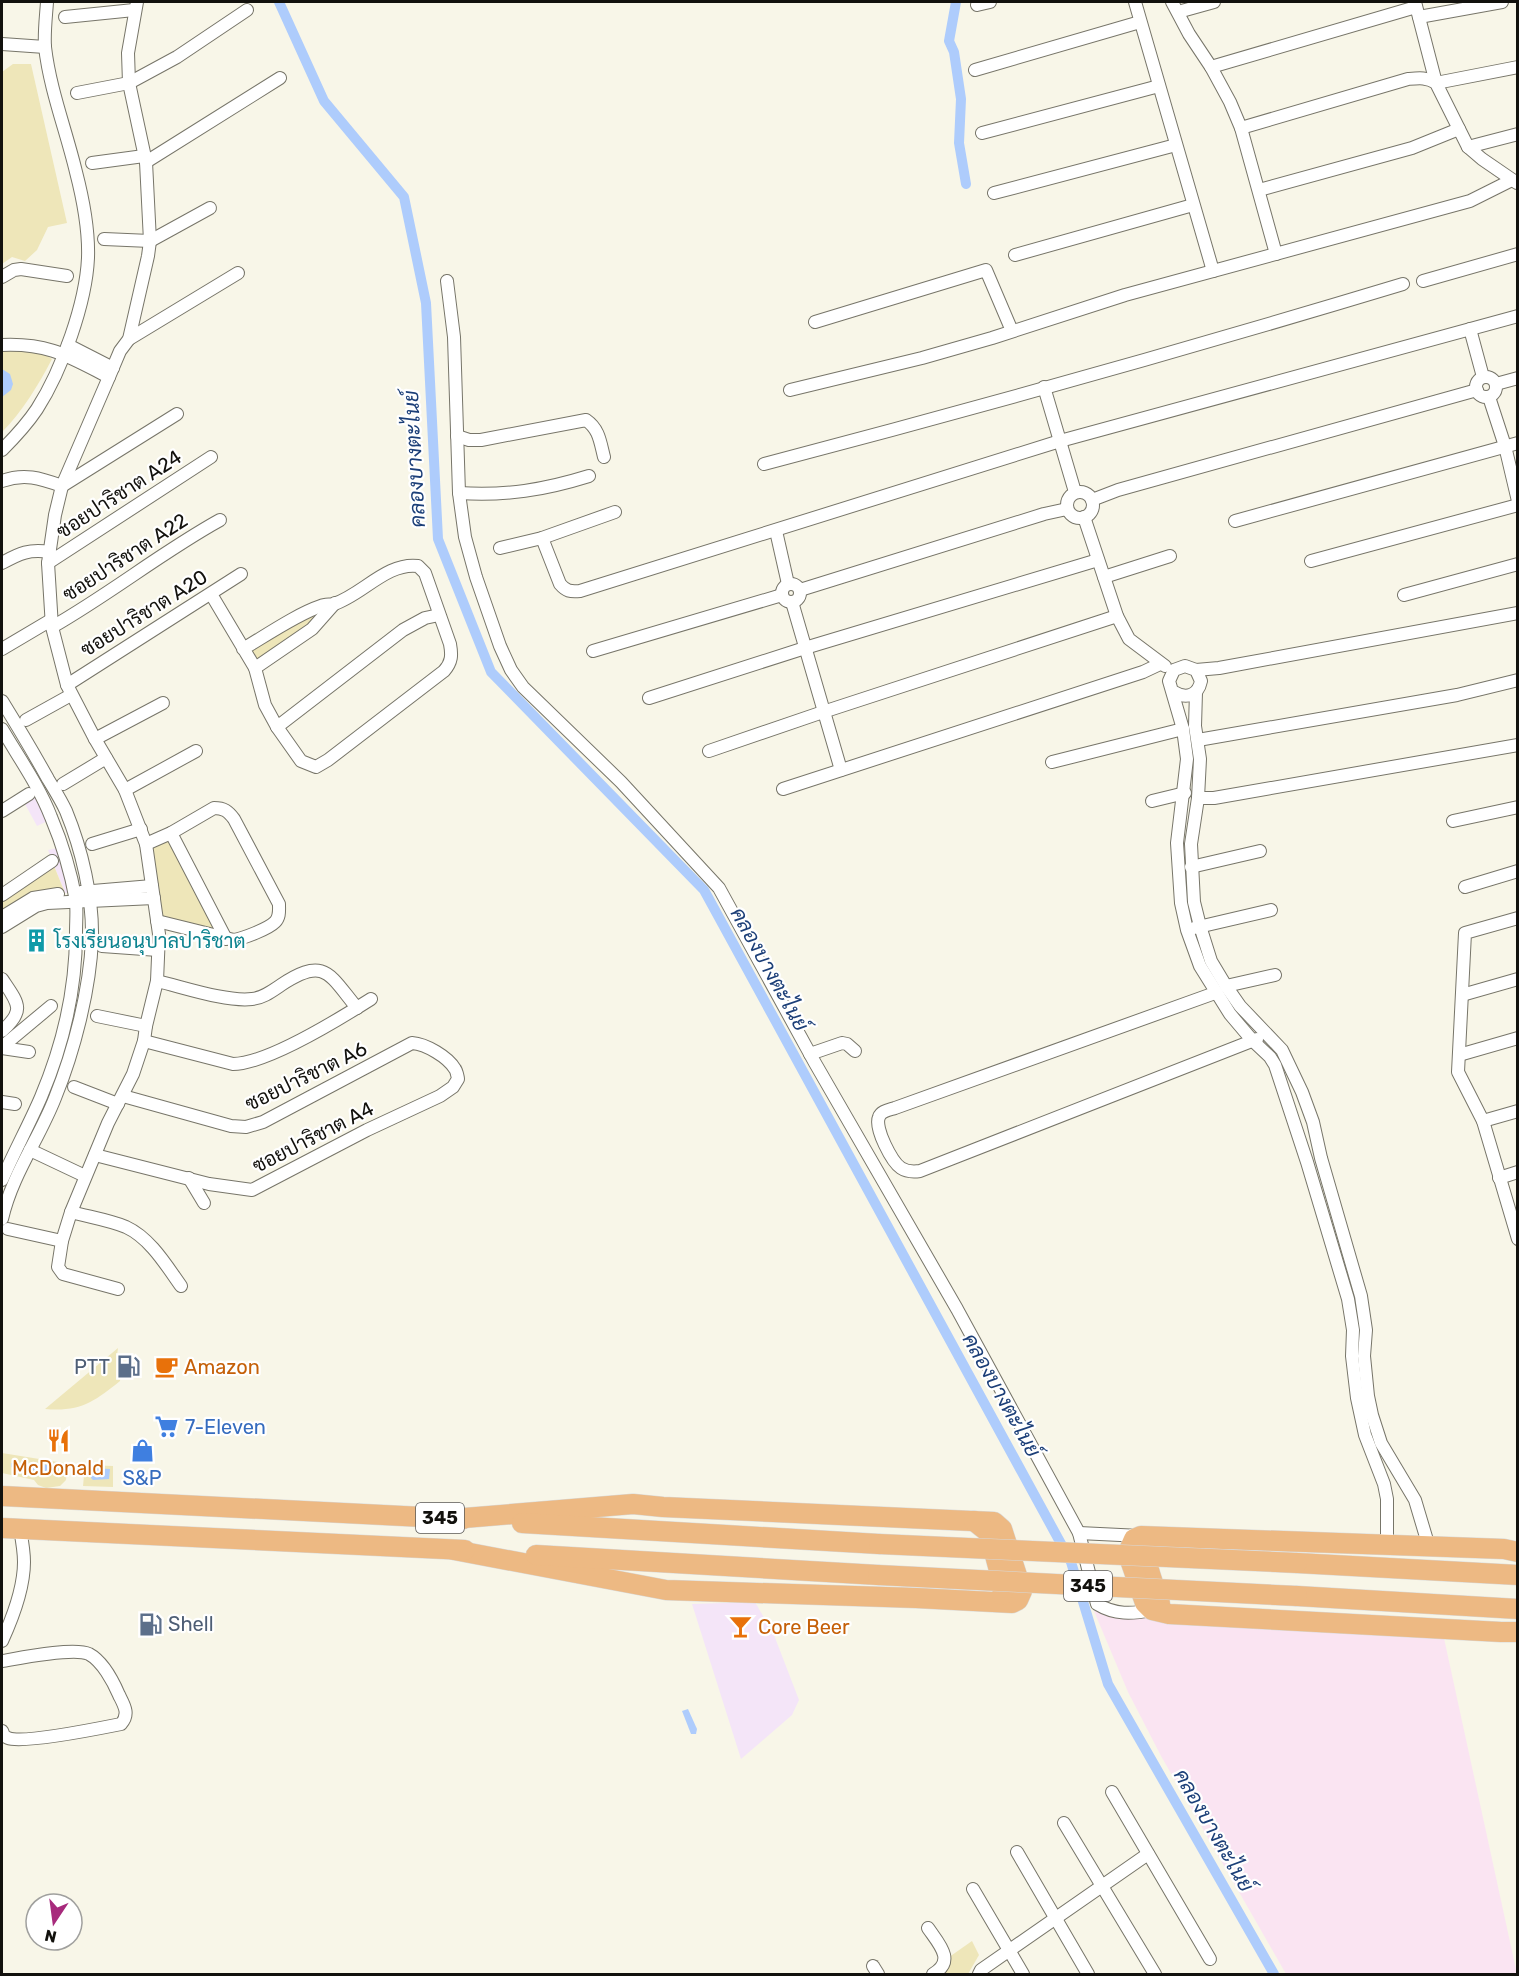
<svg xmlns="http://www.w3.org/2000/svg" width="1519" height="1976" font-family="Rubik,Sarabun,sans-serif">
  <style>
    .commercial { fill: #f4e5f8 }
    .industrial { fill: #fae4f2 }
    .green { fill: #eee6b9 }
    .water { fill: #aeccfc }
    .lines { fill: none; stroke-linecap: round; stroke-linejoin: round }
    .canal { stroke: #aeccfc; stroke-width: 10 }
    .minor-casing { stroke: #777569; stroke-width: 14 }
    .primary-casing { stroke: #d9d9d8; stroke-width: 21 }
    .minor { stroke: #fff; stroke-width: 12 }
    .primary { stroke: #edb983; stroke-width: 20 }
    .primary-bridge-casing { stroke: #d9d9d8; stroke-width: 21; stroke-linecap: butt }
    .primary-bridge { stroke: #edb983; stroke-width: 20 }
    .labels { text-anchor: middle; dominant-baseline: central; stroke-width: 4.5; stroke-linejoin: round; paint-order: stroke }
    .shield { fill: #fff; stroke: #595856; stroke-width: 1.5 }
    .shield-label { font-size: 18px; font-weight: bold; fill: #12110d }
    .street-label { font-size: 20px; fill: #12110d; stroke: #fff }
    .culture-label { font-size: 20px; fill: #0d838f; stroke: #fff; text-anchor: start }
    .service-label { font-size: 20px; fill: #4e5e75; stroke: #fff; text-anchor: end }
    .food-label { font-size: 20px; fill: #c56008; stroke: #fff; text-anchor: start }
    .shop-label { font-size: 20px; fill: #366cbe; stroke: #fff; text-anchor: start }
    .water-label { font-size: 21px; font-style: italic; fill: #1c3f78; stroke: #fff }
  </style>
  <rect width="100%" height="100%" fill="#f8f6e8"/>
  <g class="commercial">
    <polygon points="40,794 52,819 37,826 25,804"/>
    <polygon points="62,847 73,893 65,893 48,850"/>
    <polygon points="755,1602 774,1635 799,1700 792,1715 741,1759 692,1604"/>
  </g>
  <polygon class="industrial" points="1152,1610 1442,1629 1517,1974 1286,1974 1161,1756 1128,1692 1094,1611"/>
  <g class="green">
    <polygon points="13,64 31,64 67,223 48,227 37,250 25,261 12,257 2,264 2,72"/>
    <path d="M2 349 42 353 52 359C39 384 22 412 2 432Z"/>
    <polygon points="335,603 255,668 243,649"/>
    <polygon points="171,833 226,939 157,921 146,844"/>
    <polygon points="52,861 65,893 41,895 2,917 2,895"/>
    <path d="M118 1348C115 1361 123 1369 120 1381 94 1402 80 1412 45 1409Z"/>
    <polygon points="2,1453 64,1463 67,1472 66,1480 60,1486 46,1488 38,1485 34,1480 2,1473"/>
    <polygon points="85,1465 113,1466 113,1487 83,1486"/>
    <polygon points="972,1941 979,1955 968,1974 925,1974"/>
  </g>
  <g class="water">
    <polygon points="2,369 10,374 13,384 11,390 2,397"/>
    <polygon points="11,1463 54,1465 53,1473 11,1467"/>
    <polygon points="92,1468 110,1469 109,1479 93,1480 91,1478"/>
    <polygon points="688,1709 697,1729 696,1734 691,1734 682,1711"/>
  </g>
  <g class="lines">
    <g class="canal">
      <polyline points="279,2 324,101 404,197 426,303 438,539 491,672 704,890 1071,1562 1108,1684 1274,1974"/>
      <polyline points="956,2 949,41 954,52 961,99 959,143 966,184"/>
    </g>
    <defs>
      <g id="minor">
        <polyline points="1135,2 1213,271"/>
        <polyline points="1172,2 1189,34 1211,67 1230,102 1241,128 1276,254"/>
        <polyline points="1415,2 1436,83 1518,67"/>
        <polyline points="977,5 990,2"/>
        <polyline points="1178,12 1214,2"/>
        <polyline points="65,17 134,10"/>
        <polyline points="1419,17 1502,2"/>
        <polyline points="2,44 45,47"/>
        <polyline points="1211,67 1416,7"/>
        <polyline points="975,70 1140,22"/>
        <polyline points="77,93 129,83 177,57 247,10"/>
        <path d="M1241 128 1408 79C1419 78 1427 77 1436 83L1468 147 1482 159 1517 183"/>
        <polyline points="982,133 1159,86"/>
        <polyline points="1468,147 1518,134"/>
        <polyline points="146,162 280,78"/>
        <polyline points="92,163 144,156"/>
        <polyline points="1259,190 1412,148 1459,129"/>
        <polyline points="994,193 1176,145"/>
        <polyline points="104,239 150,241 210,208"/>
        <polyline points="1015,255 1193,205"/>
        <polyline points="2,277 14,270 21,269 67,276"/>
        <path d="M447 281 454 337 459 493 465 537 476 577 500 646 511 670 523 687 621 782 719 888 815 1063 957 1309 1079 1533 1097 1604C1115 1615 1132 1614 1152 1610"/>
        <polyline points="1423,281 1518,254"/>
        <polyline points="815,322 986,270 1012,331"/>
        <polyline points="1470,329 1483,377"/>
        <polyline points="129,339 238,273"/>
        <path d="M2 345C49 343 68 356 109 377"/>
        <polyline points="68,345 113,368"/>
        <circle cx="1486" cy="387" r="10"/>
        <polyline points="1496,384 1518,378"/>
        <polyline points="1044,387 1075,492"/>
        <polyline points="790,390 922,358 992,338 1125,295 1470,201 1512,180"/>
        <polyline points="1489,397 1505,446 1518,501"/>
        <path d="M457 436 469 440H481L586 420C599 429 600 441 604 457"/>
        <path d="M2 450C15 437 27 424 37 409 62 370 86 303 88 258 89 229 83 199 76 172 66 130 50 90 45 47 44 32 46 17 47 2"/>
        <path d="M764 464C978 408 1191 348 1403 284"/>
        <path d="M2 481C24 473 40 478 62 486L177 414"/>
        <circle cx="1080" cy="505" r="13"/>
        <path d="M459 493C506 496 544 490 589 476"/>
        <polyline points="1092,500 1118,490 1477,390"/>
        <polyline points="1084,517 1117,616 1129,639 1165,666"/>
        <polyline points="1235,521 1518,443"/>
        <polyline points="776,531 788,584"/>
        <path d="M542 538 560 584C566 591 570 592 580 591L1060 441 1518 316"/>
        <polyline points="500,548 542,538 615,512"/>
        <polyline points="1311,561 1518,505"/>
        <path d="M2 563C20 553 29 549 50 552"/>
        <polyline points="48,563 211,457"/>
        <polyline points="1104,577 1170,556"/>
        <circle cx="791" cy="593" r="9"/>
        <polyline points="800,590 1044,514 1067,509"/>
        <path d="M211 594 255 668 265 705 277 727 301 761 316 767 328 760 444 671C452 662 452 655 450 644L425 573 418 566C387 562 362 595 334 604 330 605 325 604 321 606 297 614 265 636 243 649"/>
        <polyline points="1404,595 1518,564"/>
        <polyline points="792,602 841,770"/>
        <path d="M52 627C110 594 162 552 220 520"/>
        <polyline points="2,649 51,620"/>
        <polyline points="593,651 782,595"/>
        <polyline points="255,668 312,629 335,603"/>
        <polyline points="1196,670 1219,668 1518,613"/>
        <polyline points="67,685 241,574"/>
        <path d="M1174 692C1186 699 1198 696 1201 681L1196 670 1185 666 1174 670 1169 681 1183 729 1187 759 1177 843 1181 903 1187 930 1200 966 1230 1014 1252 1040 1270 1057 1275 1065 1307 1162 1348 1299 1353 1330 1352 1356 1357 1398 1365 1435 1384 1484 1387 1499V1545"/>
        <polyline points="1196,692 1195,726 1200,759 1198,798 1191,844 1194,902 1200,926 1211,961 1226,986 1240,1006 1282,1050 1302,1092 1313,1122 1321,1158 1361,1296 1366,1330 1364,1356 1368,1396 1372,1415 1381,1443 1415,1500 1429,1547"/>
        <polyline points="649,698 805,648 1098,560"/>
        <path d="M2 701C18 727 33 752 48 779 54 789 61 800 66 811 82 850 93 897 92 939 90 990 74 1051 55 1098 39 1139 12 1175 2 1219"/>
        <polyline points="26,720 71,695"/>
        <polyline points="277,727 403,630 425,618 439,615"/>
        <path d="M2 729C19 758 39 786 51 817 62 843 71 873 76 901 77 911 76 922 76 933 76 989 63 1045 41 1097 29 1125 14 1152 2 1180"/>
        <polyline points="95,739 163,703"/>
        <polyline points="1198,740 1457,695 1518,680"/>
        <polyline points="709,751 823,712 1117,616"/>
        <polyline points="1052,762 1183,729"/>
        <polyline points="63,784 106,758"/>
        <polyline points="783,789 1143,672 1160,664"/>
        <polyline points="125,790 196,751"/>
        <polyline points="1198,798 1214,798 1518,745"/>
        <polyline points="1152,801 1185,793"/>
        <polyline points="2,811 29,794"/>
        <polyline points="1453,821 1518,807"/>
        <polyline points="171,833 226,939"/>
        <polyline points="92,844 141,829"/>
        <path d="M146 844 171 833 214 808C224 808 228 811 234 819L279 904C279 911 280 917 275 922 268 929 244 938 234 940L157 921"/>
        <polyline points="1191,867 1260,851"/>
        <polyline points="1465,887 1518,871"/>
        <polyline points="81,892 152,886"/>
        <polyline points="2,895 52,861"/>
        <polyline points="2,917 33,898 58,894"/>
        <polyline points="1518,918 1465,933 1458,1072 1483,1121 1518,1239"/>
        <polyline points="2,927 36,906 47,903 154,898"/>
        <polyline points="1194,928 1271,910"/>
        <polyline points="102,946 158,950"/>
        <path d="M2 979C18 1003 26 1010 2 1031"/>
        <path d="M157 981C183 987 226 1002 252 999 263 998 272 991 281 985 325 956 329 974 357 1008"/>
        <polyline points="1226,986 1275,975"/>
        <path d="M1215 993 895 1108C889 1110 881 1111 879 1117 874 1128 892 1162 901 1168 907 1172 913 1172 920 1171L1257 1039"/>
        <polyline points="1462,995 1518,979"/>
        <polyline points="97,1016 146,1026"/>
        <path d="M144 1041 233 1064C267 1064 341 1018 371 999"/>
        <polyline points="2,1047 51,1006"/>
        <polyline points="2,1048 29,1052"/>
        <polyline points="810,1054 842,1043 847,1044 855,1051"/>
        <polyline points="1459,1055 1518,1038"/>
        <polyline points="74,1087 118,1104"/>
        <polyline points="2,1102 15,1104"/>
        <polyline points="1483,1121 1518,1111"/>
        <polyline points="30,1150 85,1176"/>
        <path d="M95 1155 209 1184 252 1190 367 1130 440 1096 453 1087 458 1079C458 1078 456 1069 455 1069 448 1057 426 1044 412 1043L263 1122 246 1127 231 1126 123 1096"/>
        <polyline points="189,1178 204,1203"/>
        <polyline points="1499,1178 1518,1172"/>
        <path d="M71 1212C89 1217 109 1220 126 1227 150 1238 166 1265 181 1286"/>
        <polyline points="8,1229 62,1241"/>
        <polyline points="118,1289 63,1274 58,1267 62,1241 71,1212 108,1123 133,1074 144,1041 146,1026 157,981 159,934 146,844 125,790 95,739 67,685 52,627 48,563 55,515 62,486 109,377 120,351 129,339 148,256 150,241 146,162 129,83 128,53 137,2"/>
        <polyline points="1079,1533 1141,1536"/>
        <path d="M2 1641C13 1617 24 1589 24 1562 24 1551 22 1540 20 1529"/>
        <path d="M2 1661C20 1658 74 1647 89 1654 102 1661 113 1681 119 1695 124 1705 130 1714 121 1724 101 1728 23 1744 8 1738 3 1736 4 1735 2 1731"/>
        <polyline points="1112,1792 1210,1959"/>
        <polyline points="1064,1823 1155,1974"/>
        <polyline points="1017,1852 1088,1974"/>
        <polyline points="973,1889 1023,1974"/>
        <path d="M928 1928C939 1944 956 1961 933 1974"/>
        <polyline points="873,1966 878,1974"/>
        <polyline points="979,1974 981,1970 1148,1854"/>
      </g>
      <g id="primary">
        <polyline points="2,1496 463,1519"/>
        <polyline points="452,1519 633,1504 663,1507 994,1522 1002,1529 1022,1591 1018,1600 1012,1603 916,1598 666,1590 454,1550"/>
        <polyline points="974,1521 989,1533 1004,1589 1002,1595"/>
        <polyline points="522,1523 879,1544"/>
        <polyline points="2,1528 465,1550"/>
        <path d="M1147 1542C1141 1556 1155 1587 1160 1603"/>
        <polyline points="1518,1552 1504,1549 1141,1536 1134,1539 1130,1548 1130,1560 1145,1603 1152,1610 1169,1614 1501,1632 1518,1632"/>
        <polyline points="536,1555 878,1575"/>
        <polyline points="1297,1563 1518,1575"/>
        <polyline points="1297,1596 1518,1609"/>
      </g>
    </defs>
    <use href="#minor" class="minor-casing"/>
    <use href="#primary" class="primary-casing"/>
    <use href="#minor" class="minor"/>
    <use href="#primary" class="primary"/>
    <defs>
      <g id="primary-bridge">
        <polyline points="879,1544 1297,1563"/>
        <polyline points="878,1575 1297,1596"/>
      </g>
    </defs>
    <use href="#primary-bridge" class="primary-bridge-casing"/>
    <use href="#primary-bridge" class="primary-bridge"/>
  </g>
  <defs>
    <symbol id="building-bare" viewBox="-9 -9 18 18"><path d="M-4-6H4V6H1V3H-1V6H-4ZM-2.5-4.3h1.7v1.8h-1.7ZM.8-4.3h1.7v1.8H.8ZM-2.5-1h1.7V.8h-1.7ZM.8-1h1.7V.8H.8Z" fill="#0f9aa8" stroke="#fff" stroke-width="2.5" paint-order="stroke"/></symbol>
    <symbol id="fuel-bare" viewBox="-9 -9 18 18"><path d="M-5.5-6h7V0h2V4h1.3V-2.5L3-4.5l.8-.8L6-3V5H2.5V1h-1V6h-7ZM-4.2-4.7v3.2H.2V-4.7Z" fill="#5c6f8a" stroke="#fff" stroke-width="2.5" paint-order="stroke"/></symbol>
    <symbol id="cafe-bare" viewBox="-9 -9 18 18"><path d="M-5.5-4.5H6V0H3Q3 3.5 0 3.5H-2.5Q-5.5 3.5-5.5 0ZM3-3.2v2h1.7v-2ZM-6 4.5H4V6H-6Z" fill="#e8710a" stroke="#fff" stroke-width="2.5" paint-order="stroke"/></symbol>
    <symbol id="supermarket-bare" viewBox="-9 -9 18 18"><path d="M-6-5.5h2.5l.6 2H6L4.5 2H-2.5L-4.4-4H-6ZM-1.5 3.2a1.3 1.3 0 1 0 .1 0ZM3 3.2a1.3 1.3 0 1 0 .1 0Z" fill="#3f7fe0" stroke="#fff" stroke-width="2.5" paint-order="stroke"/></symbol>
    <symbol id="restaurant-bare" viewBox="-9 -9 18 18"><path d="M-5-6h1v4h1v-4h1v4h1v-4h1v5L-1.5 .5V6h-2V.5L-5-1ZM5-6V6H3V1.5H1.5Q1.5-4 5-6Z" fill="#e8710a" stroke="#fff" stroke-width="2.5" paint-order="stroke"/></symbol>
    <symbol id="shop-bare" viewBox="-9 -9 18 18"><path d="M-5-2.5h2.3a2.7 3.5 0 0 1 5.4 0H5L5.5 6h-11ZM-1.5-2.5h3a1.5 2.3 0 0 0-3 0Z" fill="#3f7fe0" stroke="#fff" stroke-width="2.5" paint-order="stroke"/></symbol>
    <symbol id="bar-bare" viewBox="-9 -9 18 18"><path d="M-6-5H6L.8 .8V4.5H3.5V6h-7V4.5H-.8V.8Z" fill="#e8710a" stroke="#fff" stroke-width="2.5" paint-order="stroke"/></symbol>
  </defs>
  <g fill-rule="evenodd">
    <use href="#building-bare" x="20" y="924" width="33" height="33"/>
    <use href="#fuel-bare" x="112" y="1350" width="33" height="33"/>
    <use href="#cafe-bare" x="150" y="1350" width="33" height="33"/>
    <use href="#supermarket-bare" x="150" y="1410" width="33" height="33"/>
    <use href="#restaurant-bare" x="42" y="1424" width="33" height="33"/>
    <use href="#shop-bare" x="126" y="1434" width="33" height="33"/>
    <use href="#fuel-bare" x="134" y="1608" width="33" height="33"/>
    <use href="#bar-bare" x="724" y="1610" width="33" height="33"/>
  </g>
  <g class="labels">
    <g class="shield">
      <rect x="416" y="1503" width="48" height="30" rx="4.5"/>
      <rect x="1064" y="1571" width="48" height="30" rx="4.5"/>
    </g>
    <g class="shield-label">
      <text x="440" y="1518">345</text>
      <text x="1088" y="1586">345</text>
    </g>
    <g class="street-label">
      <text transform="translate(119 494) rotate(-33)">ซอยปาริชาต A24</text>
      <text transform="translate(125 557) rotate(-33)">ซอยปาริชาต A22</text>
      <text transform="translate(144 613) rotate(-32)">ซอยปาริชาต A20</text>
      <text transform="translate(306 1076) rotate(-26)">ซอยปาริชาต A6</text>
      <text transform="translate(313 1137) rotate(-27)">ซอยปาริชาต A4</text>
    </g>
    <g class="culture-label">
      <text x="54" y="941">โรงเรียนอนุบาลปาริชาต</text>
    </g>
    <g class="service-label">
      <text x="110" y="1367">PTT</text>
      <text x="168" y="1624" text-anchor="start">Shell</text>
    </g>
    <g class="food-label">
      <text x="184" y="1367">Amazon</text>
      <text x="58" y="1468" text-anchor="middle">McDonald</text>
      <text x="758" y="1627">Core Beer</text>
    </g>
    <g class="shop-label">
      <text x="185" y="1427">7-Eleven</text>
      <text x="142" y="1478" text-anchor="middle">S&amp;P</text>
    </g>
    <g class="water-label">
      <text transform="translate(414 459) rotate(-93)">คลองบางตะไนย์</text>
      <text transform="translate(770 969) rotate(61)">คลองบางตะไนย์</text>
      <text transform="translate(1002 1395) rotate(61)">คลองบางตะไนย์</text>
      <text transform="translate(1214 1830) rotate(60)">คลองบางตะไนย์</text>
    </g>
  </g>
  <rect width="1519" height="1976" fill="none" stroke="#12110d" stroke-width="6"/>
  <g transform="translate(54 1922) rotate(193)"><circle r="28" fill="#ffffff" stroke="#a0a09e" stroke-width="1.5"/>
  <path d="M0-4.5L10 22L0 15L-10 22Z" fill="#a72a7c"/>
  <text y="-9" font-size="16" font-weight="bold" text-anchor="middle" fill="#12110d">N</text>
  </g>
</svg>
